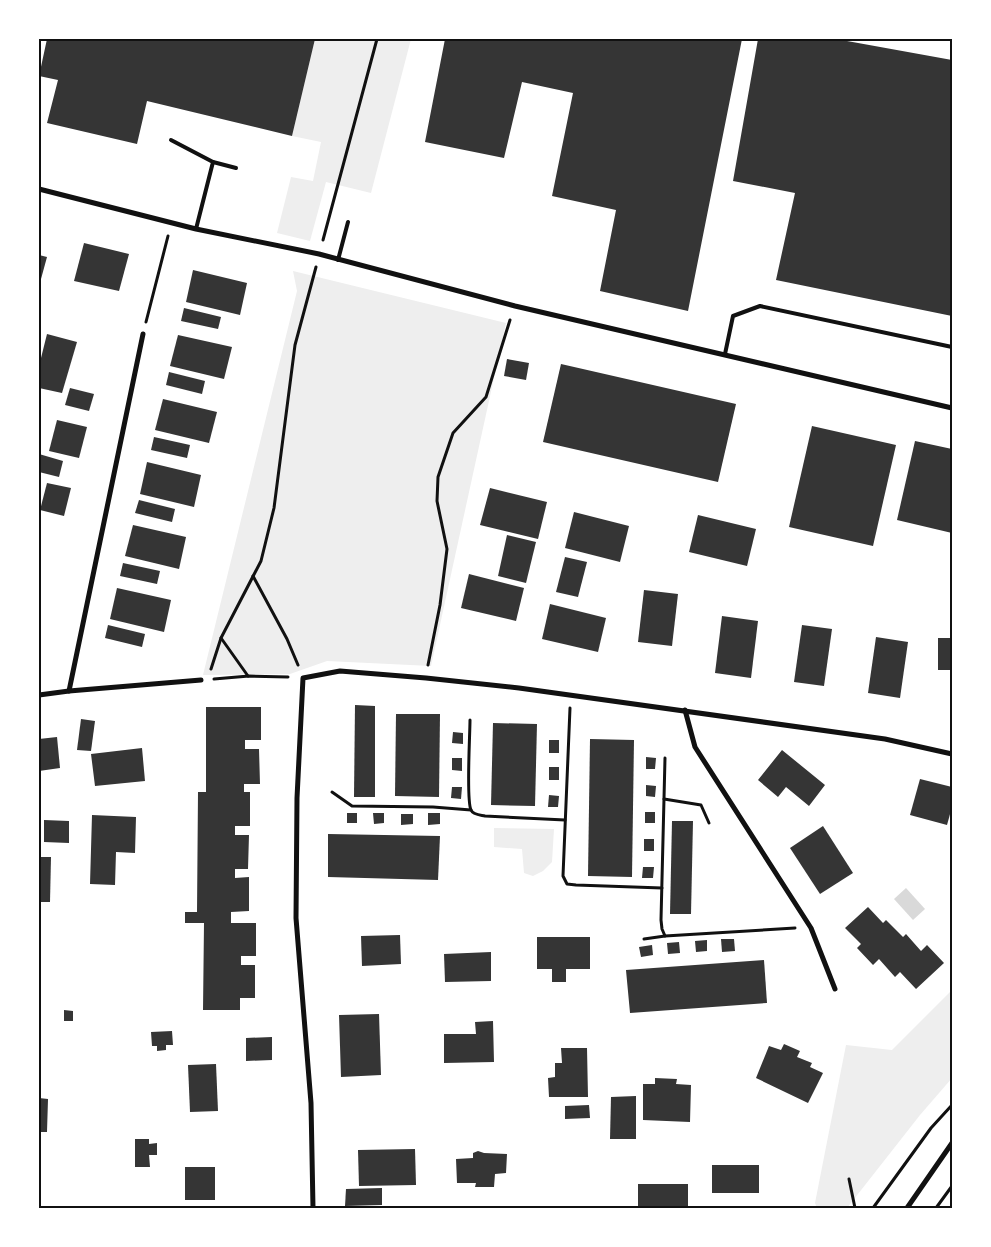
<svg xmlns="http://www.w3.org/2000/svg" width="991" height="1247" font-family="Montserrat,sans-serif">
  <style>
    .green { fill: #eee }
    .water { fill: #d9d9d9 }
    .building { fill: #353535 }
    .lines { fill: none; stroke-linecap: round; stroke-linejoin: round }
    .path { stroke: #111; stroke-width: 3 }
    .service { stroke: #111; stroke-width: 4 }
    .minor { stroke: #111; stroke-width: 5 }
    .neatline { fill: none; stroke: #111; stroke-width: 2 }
  </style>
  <rect width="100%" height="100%" fill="#fff"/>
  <g class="green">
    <polygon points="315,39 411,39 371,193 326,182 310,241 277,233 291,177 313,181 321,142 292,136"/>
    <polygon points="293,271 506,323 431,666 327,661 290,674 203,675 297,291"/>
    <polygon points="494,828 554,829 552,862 543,871 533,876 524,873 522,849 494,847"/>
    <polygon points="952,990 952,1078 920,1115 847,1208 817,1208 815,1203 846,1045 892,1050"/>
  </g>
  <polygon class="water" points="906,888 925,909 913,920 894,899"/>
  <g class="building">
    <polygon points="47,39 315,39 292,136 147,101 137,144 47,123 58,80 39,76"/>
    <polygon points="445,39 742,39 688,311 600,291 616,210 552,196 573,93 522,82 504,158 425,142"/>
    <polygon points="758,39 836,39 952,60 952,316 776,280 795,193 733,181"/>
    <polygon points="84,243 129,254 119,291 74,281"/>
    <polygon points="39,255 47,257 41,279 39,279"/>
    <polygon points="193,270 247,283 240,315 186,302"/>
    <polygon points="184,308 221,317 218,329 181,321"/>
    <polygon points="47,334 77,342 62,393 39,388 39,366"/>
    <polygon points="178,335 232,347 224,379 170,366"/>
    <polygon points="507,359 529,363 526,380 504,376"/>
    <polygon points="561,364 736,404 718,482 543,442"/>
    <polygon points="169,372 205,381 202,394 166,385"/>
    <polygon points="70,388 94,394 89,411 65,405"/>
    <polygon points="163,399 217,412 209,443 155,430"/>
    <polygon points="57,420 87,427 79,458 49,451"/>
    <polygon points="812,426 896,445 873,546 789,527"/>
    <polygon points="154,437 190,445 187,458 151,450"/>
    <polygon points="915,441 952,449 952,533 897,520"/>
    <polygon points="39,454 63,461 59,477 39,472"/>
    <polygon points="147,462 201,475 194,507 140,494"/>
    <polygon points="47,483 71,488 64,516 40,510"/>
    <polygon points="490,488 547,502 538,539 480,525"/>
    <polygon points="139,500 175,509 172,522 135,513"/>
    <polygon points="574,512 629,526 620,562 565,548"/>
    <polygon points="698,515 756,529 747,566 689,552"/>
    <polygon points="133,525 186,537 179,569 125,556"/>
    <polygon points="507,535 536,542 526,583 498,576"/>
    <polygon points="565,557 587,562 578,597 556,592"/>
    <polygon points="123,563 160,571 157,584 120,576"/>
    <polygon points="469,574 524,588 516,621 461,608"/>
    <polygon points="117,588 171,600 164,632 110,619"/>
    <polygon points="644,590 678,594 672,646 638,642"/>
    <polygon points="550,604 606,618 598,652 542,639"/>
    <polygon points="722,616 758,621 751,678 715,673"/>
    <polygon points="108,625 145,634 142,647 105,638"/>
    <polygon points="802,625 832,629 824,686 794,682"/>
    <polygon points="876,637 908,642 900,698 868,693"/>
    <rect x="938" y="638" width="14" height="32"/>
    <polygon points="355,705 375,706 375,797 354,797"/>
    <polygon points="206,707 261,707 261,740 245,740 245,749 259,749 260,784 244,784 244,792 250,792 250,826 235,826 235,835 249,835 248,869 235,869 235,878 249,877 249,911 231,912 231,923 256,923 256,956 241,956 241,965 255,965 255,998 240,998 240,1010 203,1010 204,923 185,923 185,912 197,912 198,792 206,792"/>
    <polygon points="396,714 440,714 439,797 395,796"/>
    <polygon points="81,719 95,721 91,751 77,750"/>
    <polygon points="493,723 537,724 535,806 491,805"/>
    <polygon points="453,732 463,733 463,744 452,743"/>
    <polygon points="57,737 60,768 39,771 39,739"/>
    <polygon points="590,739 634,740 632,877 588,876"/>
    <rect x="549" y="740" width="10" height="13"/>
    <polygon points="142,748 145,781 95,786 91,754"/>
    <polygon points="782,750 825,785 809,806 786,787 778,797 758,780"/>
    <polygon points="646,757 656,758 655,769 646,769"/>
    <polygon points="452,758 462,758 462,771 452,770"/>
    <rect x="549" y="767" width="10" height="13"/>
    <polygon points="920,779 952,787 952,807 947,825 910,815"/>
    <polygon points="646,785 656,786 655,797 646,796"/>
    <polygon points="452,787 462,787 461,799 451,798"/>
    <polygon points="549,795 559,796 558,807 548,807"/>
    <rect x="645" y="812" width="10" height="11"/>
    <rect x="347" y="813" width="10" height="10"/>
    <polygon points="373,813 384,813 384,823 374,824"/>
    <polygon points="428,813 440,813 440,824 428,825"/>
    <polygon points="401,814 413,814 413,824 401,825"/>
    <polygon points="92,815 136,817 135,853 116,852 115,885 90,884"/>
    <polygon points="44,820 69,821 69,843 44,842"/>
    <polygon points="672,821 693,821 691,914 670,914"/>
    <polygon points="823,826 853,873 820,894 790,848"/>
    <polygon points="328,834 440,836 438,880 328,877"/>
    <rect x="644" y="839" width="10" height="12"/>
    <polygon points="39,857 51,857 50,902 39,902"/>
    <polygon points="643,867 654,867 653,878 642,878"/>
    <polygon points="868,907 883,923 886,920 903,937 906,934 921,951 927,945 944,963 916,989 900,972 895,977 879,959 873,965 857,948 861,944 845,928"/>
    <polygon points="400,935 401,964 362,966 361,936"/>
    <polygon points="537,937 590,937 590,969 566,969 566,982 552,982 552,969 537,969"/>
    <polygon points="721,939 734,939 735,951 722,952"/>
    <polygon points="707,940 707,951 696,952 695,941"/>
    <polygon points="679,942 680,953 668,954 667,943"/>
    <polygon points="652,945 653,955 641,957 639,947"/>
    <polygon points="491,952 491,981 445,982 444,954"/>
    <polygon points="764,960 767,1003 630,1013 626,970"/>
    <polygon points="64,1010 73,1011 73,1021 64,1021"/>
    <polygon points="379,1014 381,1075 341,1077 339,1015"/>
    <polygon points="493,1021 494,1062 444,1063 444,1034 476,1034 475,1022"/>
    <polygon points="172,1031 173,1045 166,1045 166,1050 157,1051 157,1046 152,1046 151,1032"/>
    <polygon points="272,1037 272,1060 246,1061 246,1038"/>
    <polygon points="784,1044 800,1051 797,1057 812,1063 810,1067 823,1073 808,1103 756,1078 769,1046 781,1050"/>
    <polygon points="561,1048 587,1048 588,1097 549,1097 548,1078 555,1077 555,1063 562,1063"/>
    <polygon points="216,1064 218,1111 190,1112 188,1065"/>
    <polygon points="655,1078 677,1079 676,1084 691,1085 690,1122 643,1120 643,1084 655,1084"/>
    <polygon points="636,1096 636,1139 610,1139 611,1097"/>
    <polygon points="39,1098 48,1099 47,1132 39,1132"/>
    <polygon points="589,1105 590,1118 565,1119 565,1106"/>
    <polygon points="135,1139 149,1139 149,1144 157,1143 157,1155 149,1155 150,1167 135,1167"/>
    <polygon points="415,1149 416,1185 359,1186 358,1150"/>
    <polygon points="478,1151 484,1153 507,1154 506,1173 495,1174 494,1187 475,1187 476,1183 457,1183 456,1159 473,1158 473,1153"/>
    <rect x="712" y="1165" width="47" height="28"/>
    <rect x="185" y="1167" width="30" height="33"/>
    <rect x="638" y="1184" width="50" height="24"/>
    <polygon points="382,1188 382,1205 345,1206 346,1189"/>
  </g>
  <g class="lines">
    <g class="path">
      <polyline points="323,240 377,39"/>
      <polyline points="146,322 168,236"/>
      <polyline points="253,576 287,639 298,665"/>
      <polyline points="221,638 248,676"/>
      <polyline points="428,665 440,605 447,549 437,501 438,477 453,433 486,397 510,320"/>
      <polyline points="211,669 221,638 261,561 274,508 295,345 316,267"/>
      <polyline points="214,679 249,676 288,677"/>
      <polyline points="570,708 563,876 567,884 576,885 662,888"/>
      <path d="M470 720C470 736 466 800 471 810 473 815 481 815 485 816L565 820"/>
      <polyline points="665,758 661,920 662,929 665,936 795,928"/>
      <polyline points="332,792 352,806 433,807 471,810"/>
      <polyline points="664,799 701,805 709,823"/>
      <polyline points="644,939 665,936"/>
      <polyline points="849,1179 855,1208"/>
      <polyline points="873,1208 931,1128 952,1105"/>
      <polyline points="936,1208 952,1186"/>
    </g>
    <g class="service">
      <polyline points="171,140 213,162 196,229"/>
      <polyline points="213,162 236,168"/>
      <polyline points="338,260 348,222"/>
      <polyline points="725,354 733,316 760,306 952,347"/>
    </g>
    <g class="minor">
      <polyline points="39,189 196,229 319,254 515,306 952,408"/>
      <polyline points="69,691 143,334"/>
      <polyline points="39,695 69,691 201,680"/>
      <polyline points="685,710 695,747 811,928 835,989"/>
      <polyline points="313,1208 311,1103 296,918 297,798 303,678 340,671 426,678 519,688 885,739 952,754"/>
      <polyline points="907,1208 952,1143"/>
    </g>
  </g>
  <rect width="991" height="1247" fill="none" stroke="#ffffff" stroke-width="80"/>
  <rect x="40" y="40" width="911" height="1167" class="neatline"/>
</svg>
